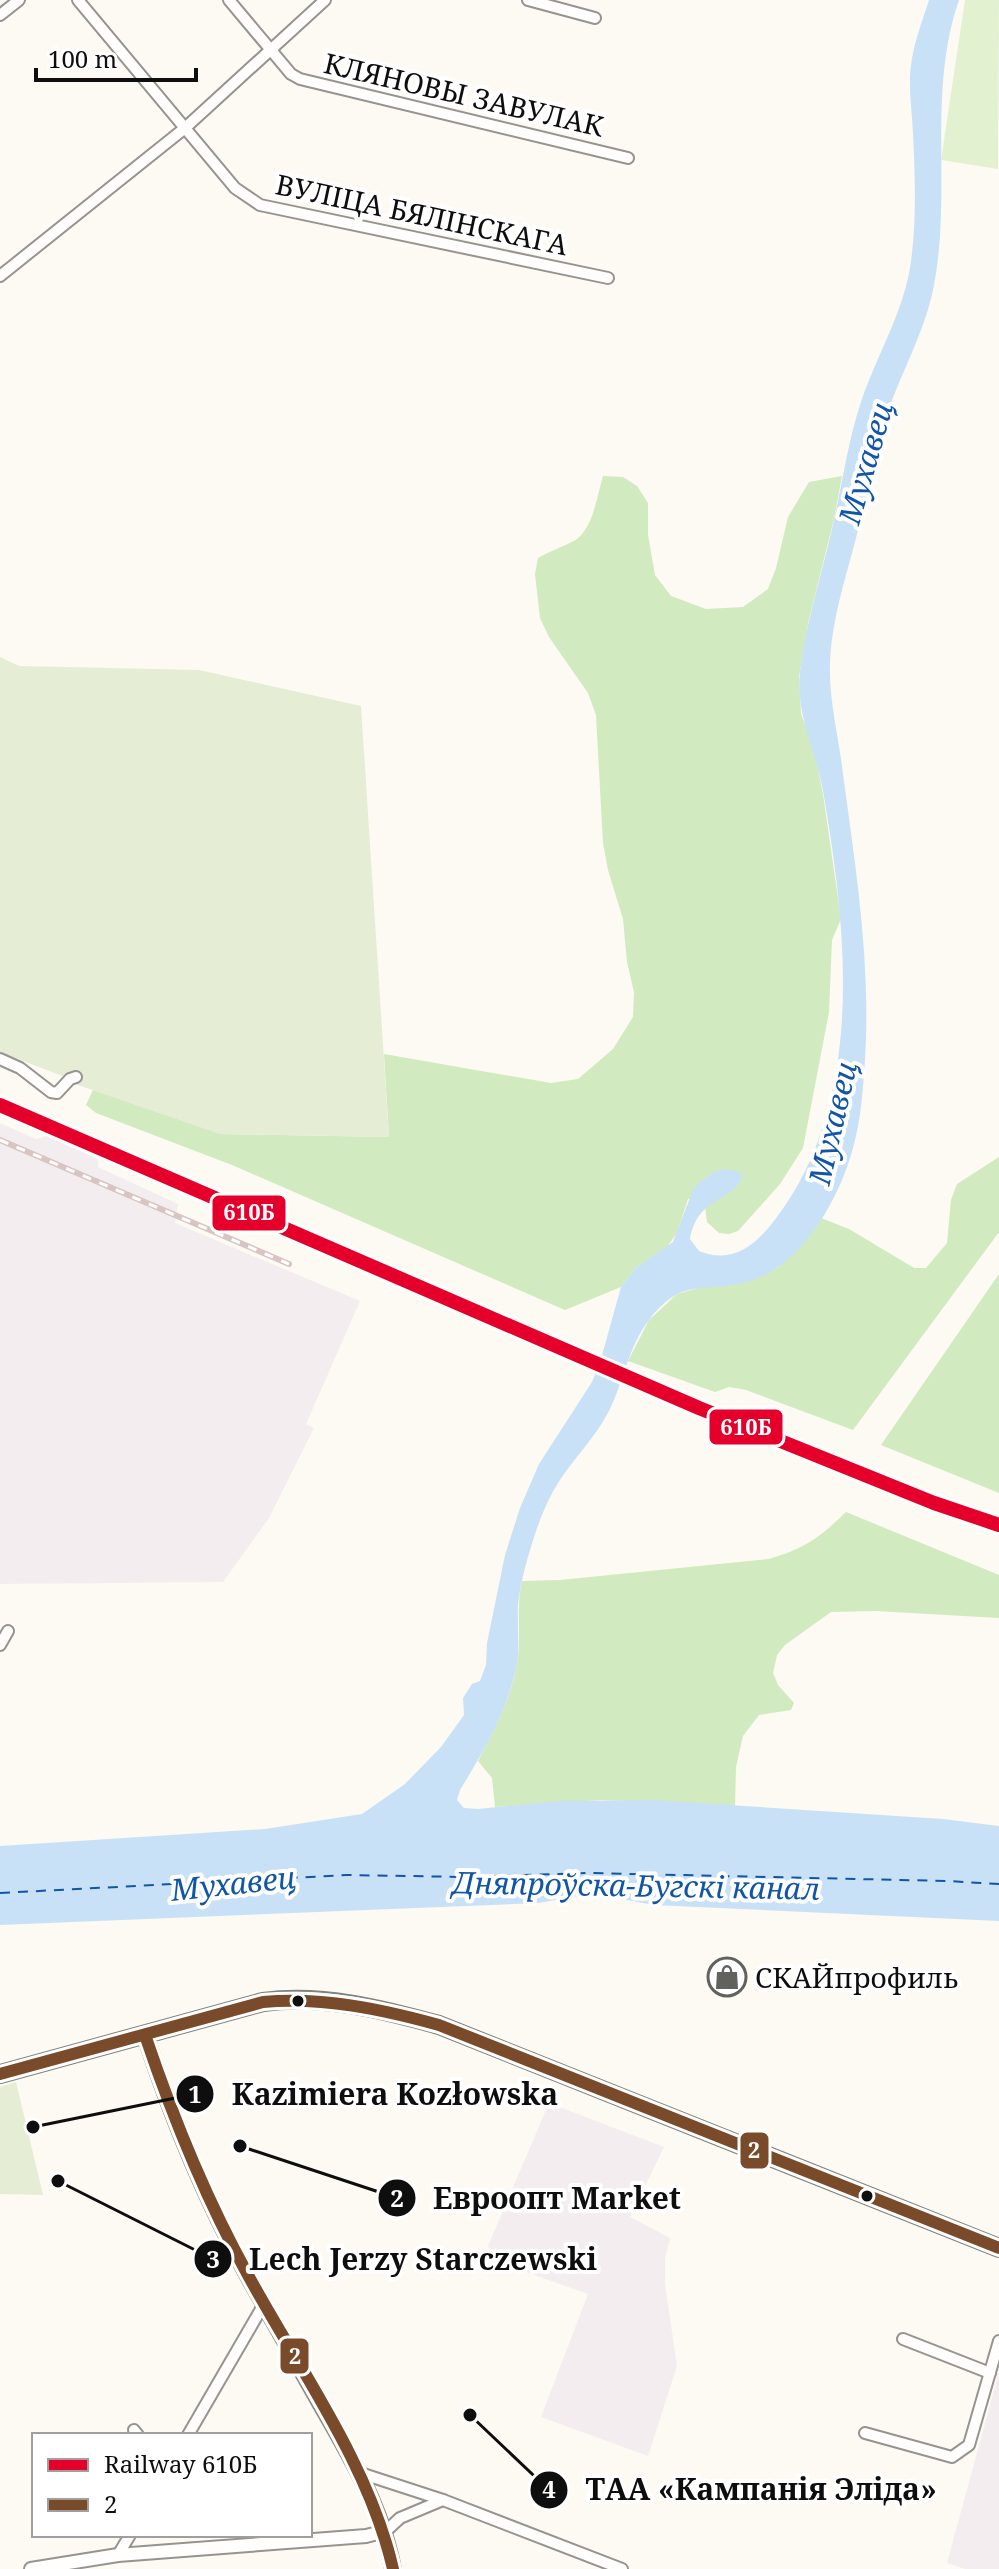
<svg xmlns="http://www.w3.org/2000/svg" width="999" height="2569" font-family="'Noto Serif',serif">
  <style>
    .industrial { fill: #f4edef }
    .green { fill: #e2f2d1 }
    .forest { fill: #d1eabf }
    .cemetery { fill: #e5edd5 }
    .water { fill: #c8e1f7 }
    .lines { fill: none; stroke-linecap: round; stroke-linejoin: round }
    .ferry { stroke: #1055a7; stroke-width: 2; stroke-dasharray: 10 8; stroke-linecap: butt }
    .minor-casing { stroke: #959491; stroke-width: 14 }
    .tertiary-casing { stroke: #959491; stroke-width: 16 }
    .secondary-casing { stroke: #8c8b87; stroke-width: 18 }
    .primary-casing { stroke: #82827e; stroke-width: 20 }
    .minor { stroke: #fffefd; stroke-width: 10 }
    .tertiary { stroke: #fffefd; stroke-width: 12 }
    .secondary { stroke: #f5f5ea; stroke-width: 14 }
    .primary { stroke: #edead8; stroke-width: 16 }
    .rail-casing { stroke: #d8c5c3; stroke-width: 6 }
    .rail { stroke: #fff; stroke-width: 3; stroke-dasharray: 9; stroke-linecap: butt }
    .bus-1-casing { stroke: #fff; stroke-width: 18 }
    .bus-1 { stroke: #7a4b2a; stroke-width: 12 }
    .rail-1-casing { stroke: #fff; stroke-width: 20 }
    .rail-1 { stroke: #e4002b; stroke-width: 14 }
    .bus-dot { fill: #0e0e0e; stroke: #fff; stroke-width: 3 }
    .labels { text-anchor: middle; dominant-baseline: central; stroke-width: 8; stroke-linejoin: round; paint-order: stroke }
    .street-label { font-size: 28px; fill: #0e0e0e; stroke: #fff }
    .poi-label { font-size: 28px; fill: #0e0e0e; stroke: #fff; text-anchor: start }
    .water-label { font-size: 30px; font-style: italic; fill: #1055a7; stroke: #fff }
    .leader { fill: none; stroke: #0e0e0e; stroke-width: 3 }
    .callout-dot { fill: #0e0e0e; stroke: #fff; stroke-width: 3 }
    .mark-label { font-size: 24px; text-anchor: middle; font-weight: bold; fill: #fff }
    .callout-label { font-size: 30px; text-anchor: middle; font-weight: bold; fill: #0e0e0e; stroke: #fff; stroke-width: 8; stroke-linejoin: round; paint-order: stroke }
    .line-badge { stroke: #fff; stroke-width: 3 }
    .badge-label { font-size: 22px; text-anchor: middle; font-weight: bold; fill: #fff }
  </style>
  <rect width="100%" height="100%" fill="#fcfaf2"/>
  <g class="industrial">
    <polygon points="0,1123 36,1139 47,1136 98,1159 98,1167 178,1204 175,1223 360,1301 306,1424 314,1428 269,1518 223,1582 0,1584"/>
    <polygon points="549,2103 664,2147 630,2217 670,2238 665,2258 665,2284 677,2366 648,2456 541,2417 588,2294 504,2264 488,2246"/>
    <polygon points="999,2372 999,2569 965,2569 947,2563"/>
  </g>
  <polygon class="green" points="965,0 999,0 998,169 941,160"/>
  <g class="forest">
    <path d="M603 476 623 477 637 486 648 503V535L655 575 671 596 706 609 743 607 768 589 776 568 788 517 809 482 842 476 834 519 809 619 799 677 801 714 814 749 823 794 841 919 832 940 829 1012 803 1148 780 1184 738 1231 729 1234 719 1233 707 1222 705 1207 715 1200 688 1199 677 1233 667 1247 637 1267 621 1287 565 1310 232 1165 96 1113 86 1105 93 1090 221 1134 389 1137 384 1054 551 1083 578 1079 613 1049 633 1017 634 992 627 962 623 919 608 870 603 843 596 715 588 693 549 637 540 618 535 574 538 558C550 551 562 547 574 541 593 530 597 496 603 476Z"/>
    <polygon points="999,1157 999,1232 853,1430 746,1390 729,1387 715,1392 628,1361 649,1320 677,1294 705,1286 720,1286 778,1267 806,1240 821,1218 849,1229 914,1268 926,1268 947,1243 951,1200 957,1184"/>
    <polygon points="999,1274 999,1493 881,1445"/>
    <path d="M846 1512 999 1575V1618L876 1611 831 1612 785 1645 777 1655 773 1673 778 1685 794 1703 791 1710 759 1715 743 1736 736 1767 735 1806 601 1800 495 1807 492 1778 478 1761C495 1728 514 1693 518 1656 521 1630 516 1606 522 1581L560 1580 769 1559C806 1548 819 1538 846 1512Z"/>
  </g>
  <g class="cemetery">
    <polygon points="0,657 19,666 199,670 361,706 389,1137 220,1134 78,1085 70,1079 0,1052"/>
    <polygon points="16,2082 43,2195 0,2194 0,2087"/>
  </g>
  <path class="water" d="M929 0H959C927 92 952 190 934 285 926 328 905 365 890 406 875 446 869 489 858 530 847 575 831 619 830 666 829 702 839 738 843 774 856 870 871 963 865 1060 863 1089 861 1120 853 1148 839 1200 801 1268 746 1282 702 1294 683 1276 649 1320 628 1347 624 1381 609 1411 595 1438 574 1458 558 1483 546 1502 537 1526 531 1547 525 1566 520 1586 518 1605 517 1625 520 1644 517 1664 508 1710 484 1751 460 1790L457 1800 464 1808 478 1809 559 1801 653 1800 943 1819 999 1826V1921L654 1905 600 1895 579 1896 538 1903 0 1925V1846L265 1829 362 1814 405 1784 441 1747 464 1715 463 1698 472 1684 480 1681 486 1665 487 1643 505 1555 520 1508 539 1464 592 1382 601 1359 621 1287 637 1267 673 1242 694 1187 714 1172 724 1169 740 1172 742 1177C734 1202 698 1195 690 1239L699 1251C734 1265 757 1244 777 1217 866 1099 847 928 823 791 816 751 795 714 800 672 806 620 823 571 834 520 843 480 848 441 861 402 876 357 902 315 910 268 917 224 915 177 913 133 912 110 908 88 911 65 914 42 922 22 929 0Z"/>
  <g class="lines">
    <polyline class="ferry" points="0,1893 347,1875 466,1877 589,1873 947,1881 999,1884"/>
    <defs>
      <g id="minor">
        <polyline points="78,0 235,188 260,205 608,278"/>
        <polyline points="229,0 291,74 300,79 628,158"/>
        <polyline points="528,0 595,18"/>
        <polyline points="0,15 19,0"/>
        <polyline points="0,276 185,128 325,0"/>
        <polyline points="0,1059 20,1068 51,1092 57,1093 70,1079 76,1077"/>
        <polyline points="0,1645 8,1631"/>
        <polyline points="903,2339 990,2373"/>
        <polyline points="134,2430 138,2435"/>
        <polyline points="865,2433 952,2457 969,2445 999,2341"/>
        <polyline points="188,2435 264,2304"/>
        <polyline points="360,2473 443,2500"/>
        <polyline points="386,2531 400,2518 443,2500 622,2569"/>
        <polyline points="118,2555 130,2535"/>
      </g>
      <polyline id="tertiary" points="31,2569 118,2555 366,2536 386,2531"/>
      <path id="secondary" d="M145 2035C172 2118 206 2200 248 2276 273 2320 298 2364 323 2408 353 2460 382 2510 393 2569"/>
      <path id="primary" d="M0 2074 263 2002C323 1994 381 2009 439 2025L999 2248"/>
    </defs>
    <use href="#minor" class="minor-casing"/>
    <use href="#tertiary" class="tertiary-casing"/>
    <use href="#secondary" class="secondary-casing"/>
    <use href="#primary" class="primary-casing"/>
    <use href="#minor" class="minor"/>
    <use href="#tertiary" class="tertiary"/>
    <use href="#secondary" class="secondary"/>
    <use href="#primary" class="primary"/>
    <defs>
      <polyline id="rail" points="0,1140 289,1264"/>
    </defs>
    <use href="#rail" class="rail-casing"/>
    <use href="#rail" class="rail"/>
    <defs>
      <g id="bus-1">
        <path d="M145 2035C173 2118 206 2199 248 2275 299 2369 369 2464 393 2569"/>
        <path d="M0 2074 263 2002C324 1997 381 2009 439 2025L999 2248"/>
      </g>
    </defs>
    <use href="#bus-1" class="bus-1-casing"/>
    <use href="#bus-1" class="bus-1"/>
    <defs>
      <polyline id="rail-1" points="0,1105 699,1408 934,1503 999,1525"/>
    </defs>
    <use href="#rail-1" class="rail-1-casing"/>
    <use href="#rail-1" class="rail-1"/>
  </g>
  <defs>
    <symbol id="shop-ring" viewBox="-11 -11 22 22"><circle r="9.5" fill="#fff" stroke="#61615e" stroke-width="1.5"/><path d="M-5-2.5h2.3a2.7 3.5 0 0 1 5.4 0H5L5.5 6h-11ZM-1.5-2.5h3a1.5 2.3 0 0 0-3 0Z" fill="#61615e"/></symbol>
  </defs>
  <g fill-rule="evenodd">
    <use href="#shop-ring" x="705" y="1955" width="44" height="44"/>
  </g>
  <g class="bus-dot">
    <circle cx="298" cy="2001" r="7"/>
    <circle cx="867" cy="2196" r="7"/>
  </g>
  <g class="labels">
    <g class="street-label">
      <text transform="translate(464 94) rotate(13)">КЛЯНОВЫ ЗАВУЛАК</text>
      <text transform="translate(422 214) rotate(12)">ВУЛІЦА БЯЛІНСКАГА</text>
    </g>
    <g class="poi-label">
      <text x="755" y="1977">СКАЙпрофиль</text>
    </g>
    <g class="water-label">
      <text transform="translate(865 463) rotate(-74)">Мухавец</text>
      <text transform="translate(832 1123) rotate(-77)">Мухавец</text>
      <text transform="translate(233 1883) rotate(-6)">Мухавец</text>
      <text transform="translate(636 1885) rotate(1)">Дняпроўска-Бугскі канал</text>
    </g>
  </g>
  <path class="leader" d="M33 2127L195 2094M240 2146L397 2198M58 2181L213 2259M470 2415L549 2490"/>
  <g class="callout-dot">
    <circle cx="33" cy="2127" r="8"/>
    <circle cx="240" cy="2146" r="8"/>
    <circle cx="58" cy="2181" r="8"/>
    <circle cx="470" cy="2415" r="8"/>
    <circle cx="195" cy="2094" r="20"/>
    <circle cx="397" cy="2198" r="20"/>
    <circle cx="213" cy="2259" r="20"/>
    <circle cx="549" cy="2490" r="20"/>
  </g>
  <g class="mark-label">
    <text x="195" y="2103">1</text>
    <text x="397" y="2207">2</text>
    <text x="213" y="2268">3</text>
    <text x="549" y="2498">4</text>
  </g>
  <g class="callout-label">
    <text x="395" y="2105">Kazimiera Kozłowska</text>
    <text x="557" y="2209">Евроопт Market</text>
    <text x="423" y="2270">Lech Jerzy Starczewski</text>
    <text x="761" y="2500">ТАА «Кампанія Эліда»</text>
  </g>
  <g class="line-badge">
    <rect x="211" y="1194" width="76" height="38" rx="8" fill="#e4002b"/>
    <rect x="708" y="1408" width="76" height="38" rx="8" fill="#e4002b"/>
    <rect x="739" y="2131" width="31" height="39" rx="8" fill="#7a4b2a"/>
    <rect x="279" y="2337" width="31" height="38" rx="8" fill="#7a4b2a"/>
  </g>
  <g class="badge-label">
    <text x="249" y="1220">610Б</text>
    <text x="746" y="1435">610Б</text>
    <text x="754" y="2158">2</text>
    <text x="295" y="2364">2</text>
  </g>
  <rect x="32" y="2433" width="280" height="104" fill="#ffffff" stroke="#9f9f9f" stroke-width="2"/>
  <rect x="48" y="2459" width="40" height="12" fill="#e4002b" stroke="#9f9f9f" stroke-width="2"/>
  <text x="104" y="2473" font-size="24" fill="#0e0e0e">Railway 610Б</text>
  <rect x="48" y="2499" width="40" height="12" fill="#7a4b2a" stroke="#9f9f9f" stroke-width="2"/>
  <text x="104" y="2513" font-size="24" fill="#0e0e0e">2</text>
  <path d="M36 68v12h160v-12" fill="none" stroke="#0e0e0e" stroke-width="4"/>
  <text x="48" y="68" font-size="24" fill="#0e0e0e" stroke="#ffffff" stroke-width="6" paint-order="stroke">100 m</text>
</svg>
